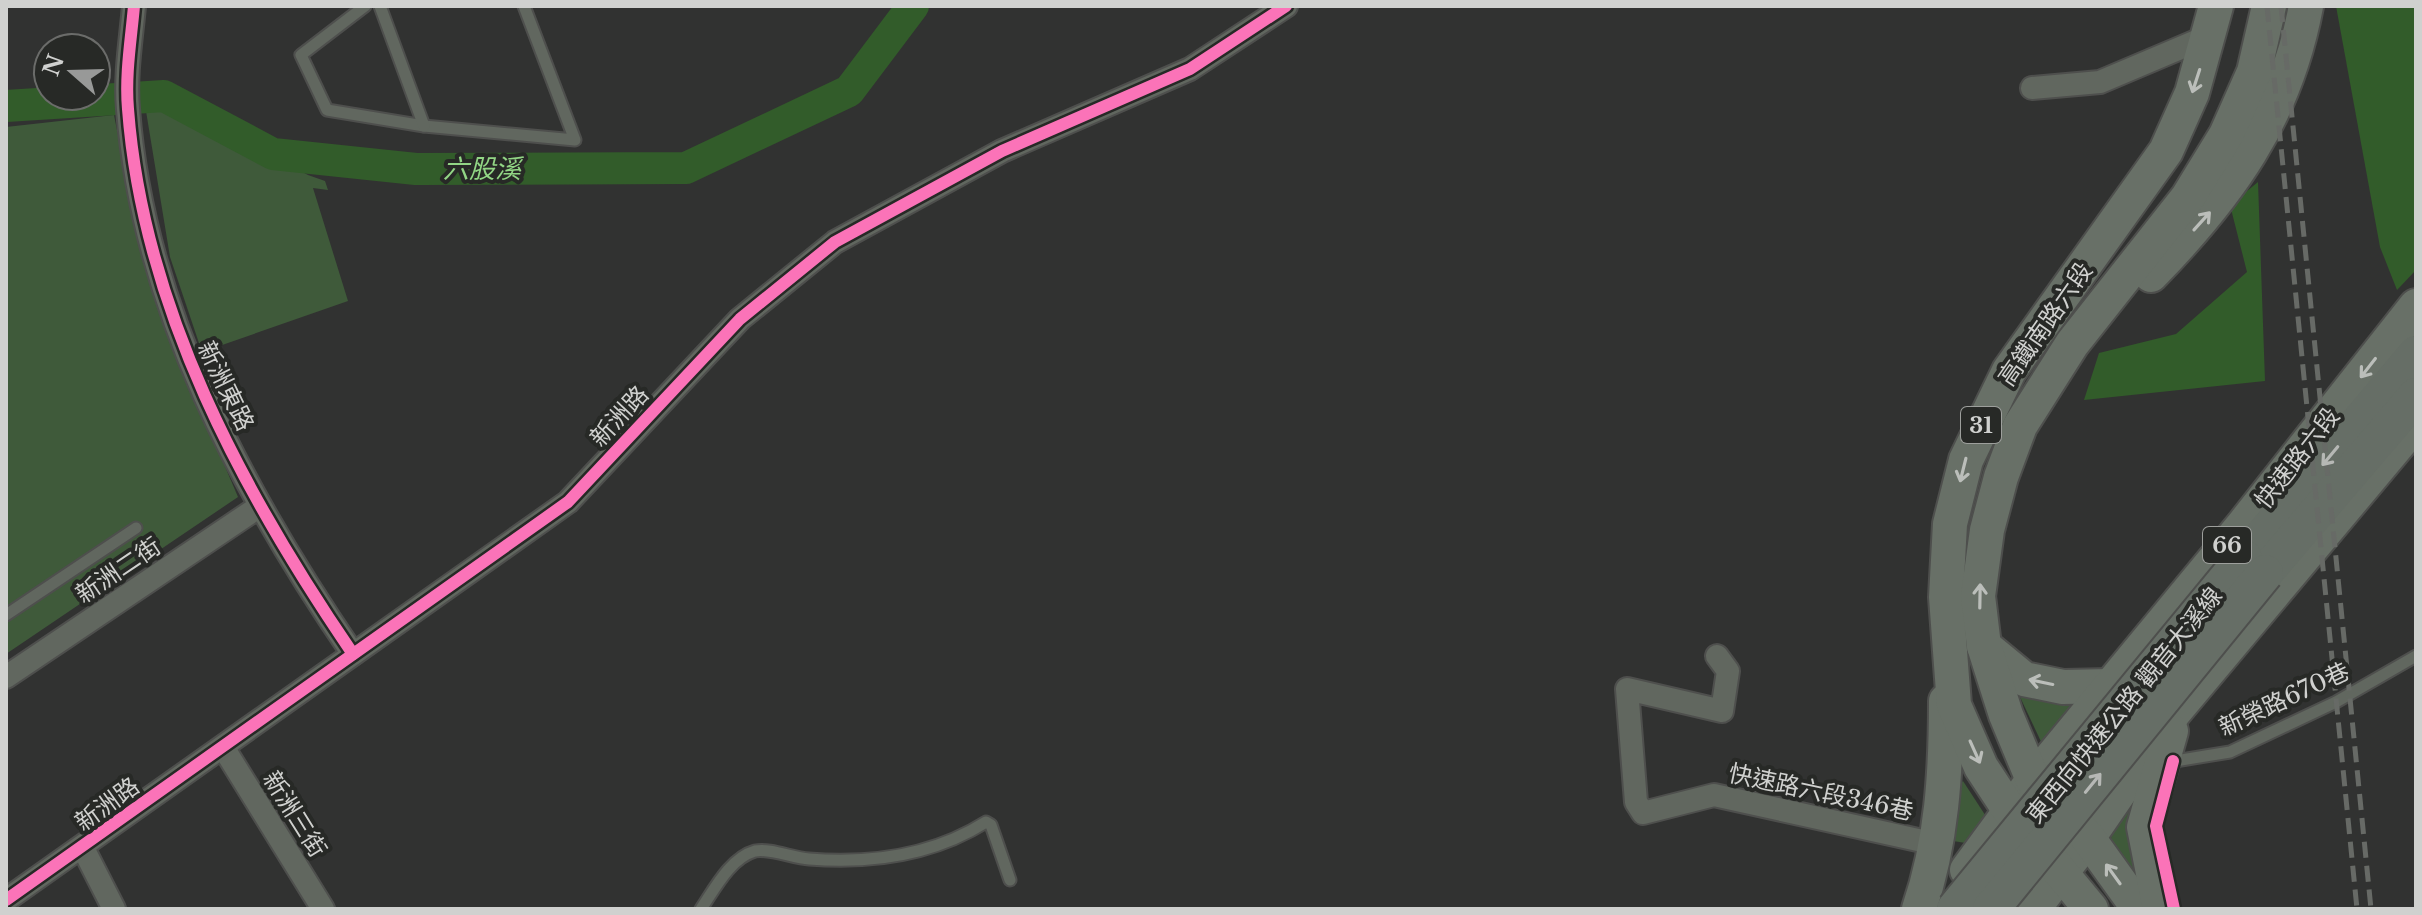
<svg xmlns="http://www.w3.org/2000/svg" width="2422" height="915" font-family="'Libre Baskerville','Noto Sans TC',serif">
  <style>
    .green { fill: #3f5a3a }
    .water { fill: #325c2a }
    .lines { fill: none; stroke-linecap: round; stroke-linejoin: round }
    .river { stroke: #325c2a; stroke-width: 32 }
    .service-casing { stroke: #4e4f4d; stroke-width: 15 }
    .minor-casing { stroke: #4e4f4d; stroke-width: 26 }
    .primary-casing { stroke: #4e4f4d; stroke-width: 38 }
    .trunk-casing { stroke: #4e4f4d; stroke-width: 40 }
    .service { stroke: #61675f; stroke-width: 11 }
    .minor { stroke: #61675f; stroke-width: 22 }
    .primary { stroke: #687067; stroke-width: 34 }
    .trunk { stroke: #666e66; stroke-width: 36 }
    .rail { stroke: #676a66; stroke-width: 5; stroke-dasharray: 16 8; stroke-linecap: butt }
    .trunk-bridge-casing { stroke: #4e4f4d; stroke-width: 40; stroke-linecap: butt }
    .trunk-bridge { stroke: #666e66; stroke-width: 36 }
    .cycleway-casing { stroke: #272926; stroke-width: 17 }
    .cycleway { stroke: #fb73b8; stroke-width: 12 }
    .oneway { stroke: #bbbeba }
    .oneway2 { stroke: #b6b8b5 }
    .labels { text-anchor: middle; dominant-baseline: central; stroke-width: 8; stroke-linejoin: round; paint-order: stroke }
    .shield { fill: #272926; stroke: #9d9f9c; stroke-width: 2 }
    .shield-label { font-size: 22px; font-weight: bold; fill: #d0d1cf }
    .street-label { font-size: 24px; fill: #d0d1cf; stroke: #272926 }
    .water-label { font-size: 26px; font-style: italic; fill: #92d685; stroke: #272926 }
  </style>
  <rect width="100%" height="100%" fill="#313231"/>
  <g class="green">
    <polygon points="145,105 181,110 308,175 325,181 328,190 313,188 348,301 202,352 170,257"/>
    <polygon points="114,115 131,201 162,318 238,497 6,654 6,127"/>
    <polygon points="2028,691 2072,703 2078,708 2044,748 2020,697"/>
    <polygon points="1963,781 1989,821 1972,844 1947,840 1956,789"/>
    <polygon points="2139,797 2132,837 2136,876 2106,831"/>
  </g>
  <g class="water">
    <polygon points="2336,6 2416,6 2416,270 2397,290 2380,247"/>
    <polygon points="2258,182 2265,381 2084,400 2099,353 2176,334 2247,272 2230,205"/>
  </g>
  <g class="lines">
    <polyline class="river" points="6,106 164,96 273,154 416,169 686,168 849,91 913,6"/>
    <defs>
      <g id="service">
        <polyline points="365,6 301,55 327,110 424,126 575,140 524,6"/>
        <polyline points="380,6 424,126"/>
        <polyline points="6,615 136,528"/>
        <polyline points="2169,762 2230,752 2336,702 2416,656"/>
        <path d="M701 909C714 890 730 858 755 851 770 848 793 858 809 859 872 864 932 856 986 822L991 825 1010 880"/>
      </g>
      <g id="minor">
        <path d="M134 6C131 40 125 75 128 109 143 308 243 493 353 654"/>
        <polyline points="2032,88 2100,82 2211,35"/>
        <polyline points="1717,656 1728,671 1722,711 1627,689 1636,802 1643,813 1714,795 1936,844"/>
        <polyline points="6,677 260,506"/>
        <polyline points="223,747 323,909"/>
        <polyline points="83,848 114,909"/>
        <polyline points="6,900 568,502 740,319 835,242 1002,151 1190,69 1286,6"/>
      </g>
      <g id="primary">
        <path d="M2151 275C2229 195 2285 118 2306 6"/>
        <polyline points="1984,646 2024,679 2063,687 2111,686"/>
        <polyline points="1967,870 2033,780 2244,524 2416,306"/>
        <path d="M1919 909C1942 842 1946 772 1946 701"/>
        <polyline points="2033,909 2088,838 2175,711 2416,423"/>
        <polyline points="2091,909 2010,811 1981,767 1954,705 1946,597 1950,524 1966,460 2009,371 2166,151 2192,93 2216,6"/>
        <polyline points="2139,909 2088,838 2033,780 2006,715 1984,646 1978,596 1987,530 2001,477 2020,426 2072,344 2188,197 2226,135 2254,72 2269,6"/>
        <polyline points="2160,909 2144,827 2171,731"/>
      </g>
      <g id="trunk">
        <polyline points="2244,558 2416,354"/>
        <polyline points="2265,573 2416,396"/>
      </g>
    </defs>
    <use href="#service" class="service-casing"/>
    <use href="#minor" class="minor-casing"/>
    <use href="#primary" class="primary-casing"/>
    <use href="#trunk" class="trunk-casing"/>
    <use href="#service" class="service"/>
    <use href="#minor" class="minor"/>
    <use href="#primary" class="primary"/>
    <use href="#trunk" class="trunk"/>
    <g class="rail">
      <polyline points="2267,6 2357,909"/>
      <polyline points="2281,6 2371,909"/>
    </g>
    <defs>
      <g id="trunk-bridge">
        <polyline points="1955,909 2244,558"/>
        <polyline points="1991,909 2265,573"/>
      </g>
    </defs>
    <use href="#trunk-bridge" class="trunk-bridge-casing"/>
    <use href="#trunk-bridge" class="trunk-bridge"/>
    <defs>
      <g id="cycleway">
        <path d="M134 6C131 40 125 75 128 109 143 308 243 493 353 654"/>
        <polyline points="2173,761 2156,826 2174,909"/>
        <polyline points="6,900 568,502 740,319 835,242 1002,151 1190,69 1286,6"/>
      </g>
    </defs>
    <use href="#cycleway" class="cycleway-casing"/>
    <use href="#cycleway" class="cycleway"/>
  </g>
  <defs><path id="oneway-shaft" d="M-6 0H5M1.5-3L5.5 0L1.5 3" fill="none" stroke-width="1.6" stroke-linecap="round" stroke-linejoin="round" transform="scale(2)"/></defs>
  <g class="oneway">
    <use href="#oneway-shaft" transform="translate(2196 81) rotate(108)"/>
    <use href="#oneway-shaft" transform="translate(2202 221) rotate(-48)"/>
    <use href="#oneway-shaft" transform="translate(2368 368) rotate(128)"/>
    <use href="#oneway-shaft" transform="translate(1963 470) rotate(104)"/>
    <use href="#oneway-shaft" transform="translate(1980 596) rotate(-89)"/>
    <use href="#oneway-shaft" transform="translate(2041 682) rotate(-168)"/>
    <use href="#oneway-shaft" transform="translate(1975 752) rotate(66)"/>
    <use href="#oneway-shaft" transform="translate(2113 874) rotate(-126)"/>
  </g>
  <g class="oneway2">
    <use href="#oneway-shaft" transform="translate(2330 456) rotate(130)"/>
    <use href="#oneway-shaft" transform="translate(2093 783) rotate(-51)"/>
  </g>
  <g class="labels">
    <g class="shield">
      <rect x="1961" y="407" width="40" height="36" rx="6"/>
      <rect x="2203" y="527" width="48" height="36" rx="6"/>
    </g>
    <g class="shield-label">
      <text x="1981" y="425">31</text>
      <text x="2227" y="545">66</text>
    </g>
    <g class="street-label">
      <text transform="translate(2045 324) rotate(-55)">高鐵南路六段</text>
      <text transform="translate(226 386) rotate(64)">新洲東路</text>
      <text transform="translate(619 416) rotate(-47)">新洲路</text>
      <text transform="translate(2297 458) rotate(-52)">快速路六段</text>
      <text transform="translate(118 570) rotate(-34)">新洲二街</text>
      <text transform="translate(2284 699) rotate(-25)">新榮路670巷</text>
      <text transform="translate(2124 705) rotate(-51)">東西向快速公路 觀音大溪線</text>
      <text transform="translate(1821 792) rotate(12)">快速路六段346巷</text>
      <text transform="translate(107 804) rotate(-36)">新洲路</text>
      <text transform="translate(295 814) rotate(58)">新洲三街</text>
    </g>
    <g class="water-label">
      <text x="482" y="169">六股溪</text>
    </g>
  </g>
  <rect width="2422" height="915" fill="none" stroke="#d0d1cf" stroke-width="16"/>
  <g transform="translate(72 72) rotate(290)"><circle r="38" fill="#272926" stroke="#6b6c6a" stroke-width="2"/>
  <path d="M0-6L14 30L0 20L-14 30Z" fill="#989998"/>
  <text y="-12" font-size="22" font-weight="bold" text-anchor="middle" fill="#d0d1cf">N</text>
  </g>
</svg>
